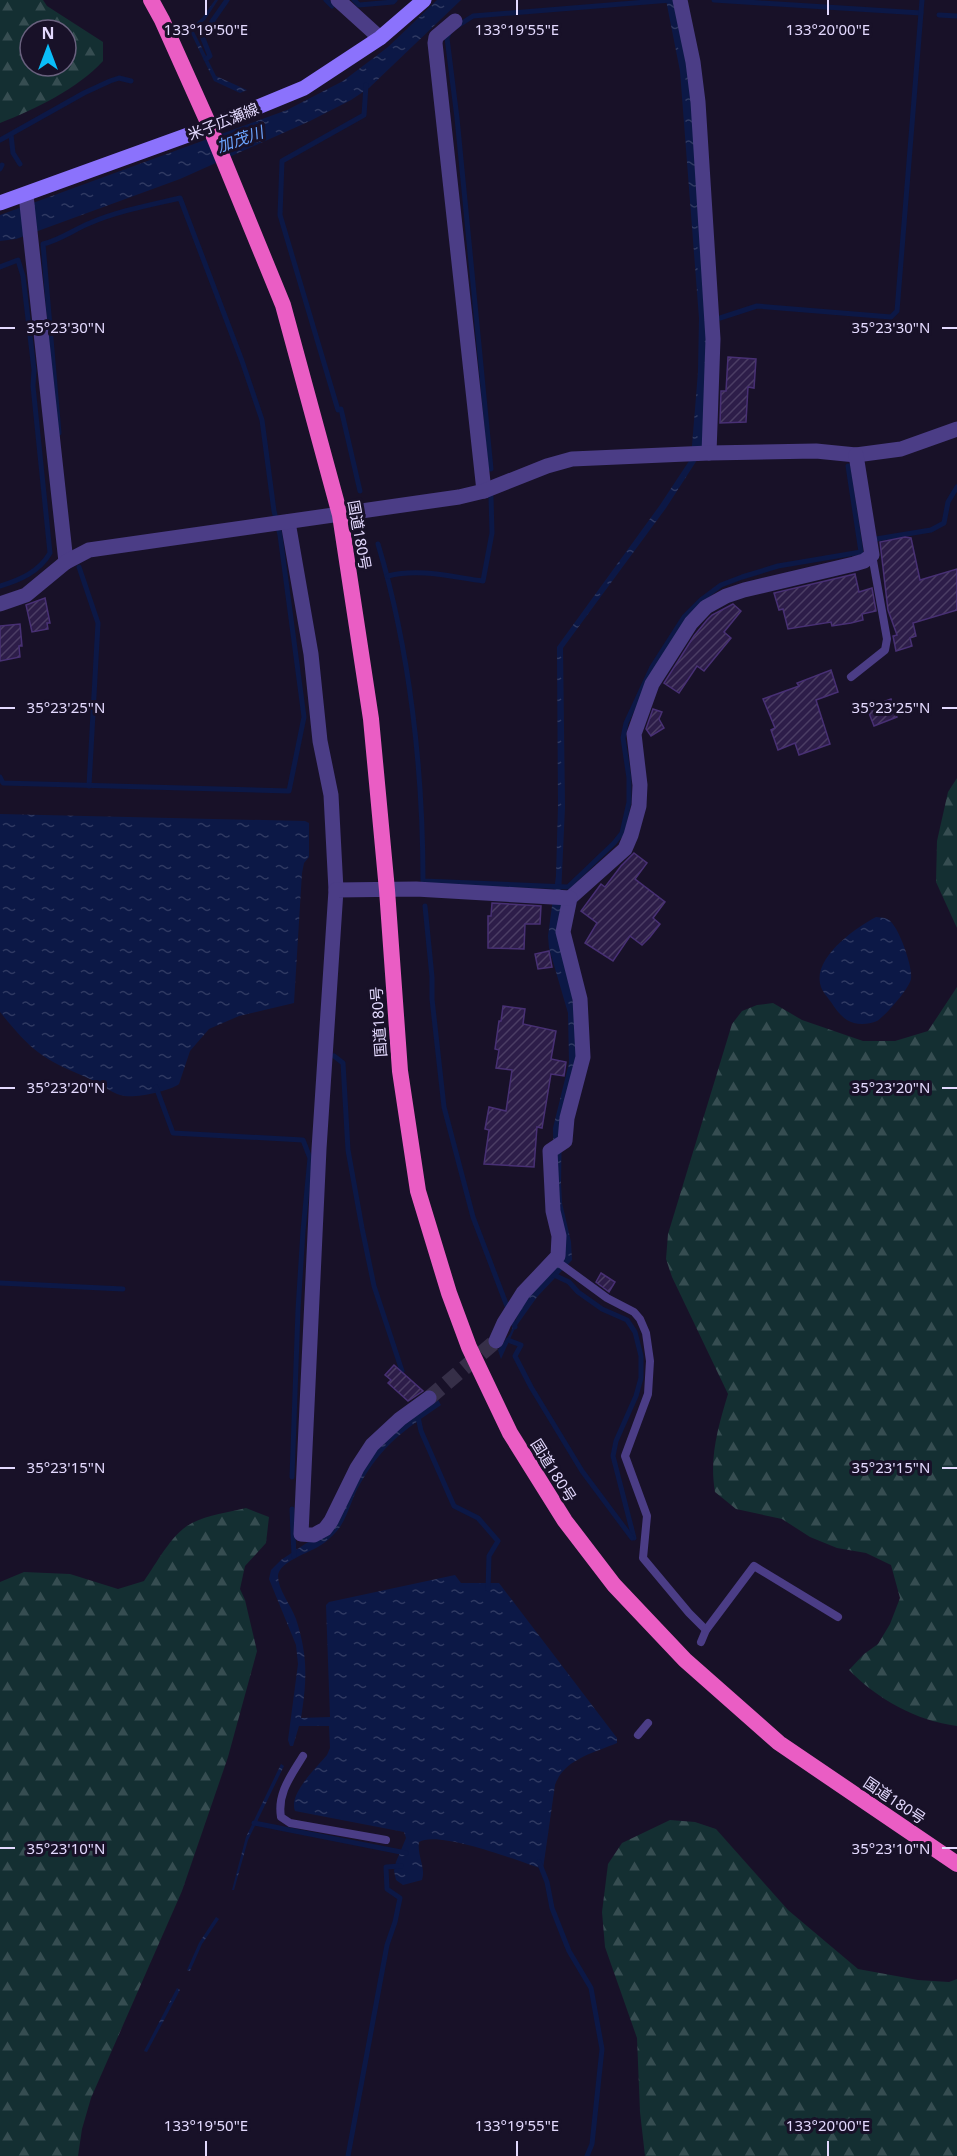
<svg xmlns="http://www.w3.org/2000/svg" width="957" height="2156" font-family="'Noto Sans','Noto Sans JP',sans-serif">
  <style>
    .forest { fill: url(#forest-firs); fill-rule: evenodd }
    .water { fill: url(#water-ripples) }
    .lines { fill: none; stroke-linecap: round; stroke-linejoin: round }
    .stream { stroke: #0c1846; stroke-width: 5 }
    .building { fill: url(#building-hatch); stroke: #483074; stroke-width: 1.5 }
    .minor-tunnel { stroke: #362f48; stroke-width: 15; stroke-dasharray: 15 8; stroke-linecap: butt }
    .service { stroke: #4b3d86; stroke-width: 8 }
    .minor { stroke: #4b3d86; stroke-width: 15 }
    .secondary { stroke: #8b72fc; stroke-width: 15 }
    .trunk { stroke: #ea5dc4; stroke-width: 16 }
    .ticks { fill: none; stroke: #e3d9fe; stroke-width: 2 }
    .labels { text-anchor: middle; dominant-baseline: central; stroke-width: 6; stroke-linejoin: round; paint-order: stroke }
    .street-label { font-size: 15px; fill: #e3d9fe; stroke: #181128 }
    .water-label { font-size: 16px; font-style: italic; fill: #6aa2fb; stroke: #181128 }
    .ticks-label { font-size: 15px; text-anchor: middle; fill: #e3d9fe; stroke: #181128; stroke-width: 6; stroke-linejoin: round; paint-order: stroke }
  </style>
  <defs>
    <pattern id="forest-firs" width="22" height="20" patternUnits="userSpaceOnUse" patternTransform="scale(1.5)"><rect width="22" height="20" fill="#142f32"/><path d="M5 1l3.5 6h-7zM16 11l3.5 6h-7z" fill="#364d51"/></pattern>
    <pattern id="water-ripples" width="26" height="14" patternUnits="userSpaceOnUse" patternTransform="scale(1.5)"><rect width="26" height="14" fill="#0c1846"/><path d="M2 4q2-2 4 0t4 0M15 11q2-2 4 0t4 0" fill="none" stroke="#2f3962"/></pattern>
    <pattern id="building-hatch" width="6" height="6" patternUnits="userSpaceOnUse" patternTransform="scale(1.5)"><rect width="6" height="6" fill="#2d1d49"/><path d="M-1 1l2-2M0 6l6-6M5 7l2-2" fill="none" stroke="#4b3d64"/></pattern>
  </defs>
  <rect width="100%" height="100%" fill="#181128"/>
  <g class="forest">
    <path d="M0 0H43L47 6 103 42V61C77 89 36 109 0 123ZM30 30H66V66H30Z"/>
    <polygon points="957,778 957,928 936,882 937,841 948,792"/>
    <path d="M957 987V1726C917 1721 877 1699 849 1670L864 1654 878 1644 890 1624 900 1598 891 1565 866 1553 837 1548 810 1537 782 1519 736 1509 715 1492C709 1458 718 1427 728 1394L672 1277 666 1259 668 1234 732 1024 742 1011 757 1005 773 1003 802 1020 863 1041H895L928 1031Z"/>
    <path d="M246 1508 269 1517 266 1543 245 1566 240 1589 245 1600 257 1651 228 1757 182 1891 91 2098 82 2129 78 2156H0V1582L24 1572 70 1574 118 1589 144 1581C157 1563 171 1534 192 1523 208 1515 229 1512 246 1508Z"/>
    <polygon points="670,1820 695,1822 716,1829 788,1910 858,1969 918,1980 949,1982 957,1979 957,2156 645,2156 640,2112 637,2038 605,1947 602,1912 608,1864 622,1843"/>
  </g>
  <g class="water">
    <polygon points="215,0 218,0 205,20 193,30 216,76 247,90 240,93 214,81 189,29 202,18"/>
    <polygon points="437,0 461,0 369,88 351,100 310,121 180,179 16,239 0,241 0,215 287,110 343,81 388,47"/>
    <polygon points="666,0 677,0 692,76 706,279 706,439 697,460 666,508 563,648 565,807 561,895 578,1048 562,1124 561,1183 562,1203 571,1242 572,1260 537,1297 515,1328 501,1359 498,1350 510,1334 523,1302 564,1256 554,1170 553,1128 569,1063 568,1013 549,948 548,936 556,876 558,806 557,647 660,505 691,458 698,372 699,318 680,71"/>
    <path d="M0 814 305 821 309 823V857L304 863 302 873 294 1003 239 1016 209 1029 190 1051 179 1084C170 1091 137 1098 125 1096 114 1095 102 1085 92 1080 75 1072 58 1066 42 1055 26 1044 13 1028 0 1012Z"/>
    <path d="M876 917C881 918 885 917 889 920 899 927 913 967 911 979 909 989 885 1016 877 1021 870 1024 861 1025 854 1023 843 1020 837 1011 831 1002 828 998 823 992 821 987 811 959 855 928 876 917Z"/>
    <path d="M437 1398 441 1405C403 1431 383 1444 360 1484 351 1499 347 1521 335 1533 331 1537 326 1542 321 1545 310 1553 279 1561 278 1576 278 1590 291 1605 296 1619 308 1656 307 1680 301 1718L330 1717 326 1605 329 1602 455 1575 461 1583H499L617 1738V1743C594 1753 564 1759 555 1785L543 1869C518 1861 439 1830 419 1842 417 1856 426 1867 422 1880L403 1885 396 1880 394 1871 396 1862 406 1838 404 1832 295 1811C288 1794 317 1767 327 1755L330 1748 329 1726H299L293 1746H290L288 1740 298 1664 296 1645 269 1579 271 1570 281 1560 311 1540 376 1446Z"/>
    <polygon points="281,1764 284,1766 248,1840 234,1890 232,1890 246,1837"/>
    <polygon points="216,1917 219,1919 202,1944 190,1971 187,1970 199,1943"/>
    <polygon points="177,1988 180,1990 147,2052 144,2051"/>
  </g>
  <g class="lines">
    <g class="stream">
      <polyline points="326,0 332,6"/>
      <polyline points="354,0 359,5 393,2 395,0"/>
      <polyline points="714,0 921,13"/>
      <polyline points="939,15 957,16"/>
      <polyline points="456,27 473,16 671,0"/>
      <polyline points="449,33 447,38 457,118 491,469"/>
      <polyline points="206,59 210,56 202,36 227,0"/>
      <polyline points="11,135 13,153 20,164"/>
      <polyline points="0,140 84,93 110,81 119,78 131,81"/>
      <polyline points="0,169 2,165"/>
      <path d="M0 267 18 260 23 276 34 370 33 386 50 553C39 572 20 580 0 586"/>
      <polyline points="720,318 757,306 891,317 897,311 922,0"/>
      <polyline points="360,491 341,409 338,410 280,215 282,161 364,115 366,85"/>
      <polyline points="870,540 931,530 944,523 948,502 957,487"/>
      <path d="M378 544C410 650 423 771 423 881L568 887 614 843 622 833 629 802V778L623 738 626 723 652 667 684 617 701 600 721 585 742 577 778 566 861 552 848 466"/>
      <polyline points="79,567 98,623 89,786"/>
      <path d="M388 576C419 568 452 577 483 581L492 533 491 497"/>
      <path d="M0 777 3 783 289 791 304 717 280 535 274 511 262 420 242 361 180 198C150 205 118 211 90 223 73 230 60 240 43 244L59 433"/>
      <polyline points="425,906 432,977 432,999 444,1107 473,1217 515,1327"/>
      <polyline points="334,1056 343,1063 348,1150 362,1228 374,1286 402,1371"/>
      <polyline points="156,1087 173,1133 303,1140 310,1158 303,1231 298,1310 292,1477"/>
      <polyline points="554,1275 569,1282 578,1292 602,1309 627,1320 635,1332 641,1356 641,1378 636,1396 616,1441 613,1456 634,1538"/>
      <polyline points="0,1283 123,1289"/>
      <polyline points="508,1340 521,1345 515,1356 531,1387 582,1471 632,1538"/>
      <polyline points="418,1417 421,1431 454,1506 478,1518 498,1541 489,1556 488,1589"/>
      <polyline points="292,1509 294,1556"/>
      <polyline points="254,1823 406,1853"/>
      <polyline points="539,1862 547,1882 552,1908 569,1951 591,1988 602,2049 592,2144 587,2156"/>
      <polyline points="348,2156 387,1945 395,1922 400,1898 387,1889 386,1867 401,1866"/>
    </g>
  </g>
  <g class="building">
    <polygon points="728,357 756,359 754,388 748,387 746,422 720,423 721,391 726,391"/>
    <polygon points="905,537 911,538 920,580 957,569 957,610 913,623 916,636 910,638 912,646 896,651 893,636 897,635 888,610 880,542"/>
    <polygon points="855,574 859,592 872,588 876,611 862,614 863,620 851,623 832,626 831,622 788,629 783,609 779,610 774,593"/>
    <polygon points="45,598 50,623 47,623 48,629 32,632 26,605"/>
    <polygon points="733,604 741,611 724,632 731,638 704,671 697,666 679,693 664,683 694,636 707,620 712,615"/>
    <polygon points="20,624 22,646 19,646 20,657 0,661 0,626"/>
    <polygon points="831,670 838,692 816,700 830,744 799,755 795,743 778,750 771,730 775,728 763,699 799,686 797,683"/>
    <polygon points="891,699 897,717 874,726 867,708"/>
    <polygon points="653,709 662,712 659,719 664,728 651,736 646,729"/>
    <polygon points="634,853 647,863 635,879 665,902 653,918 660,924 650,937 642,945 630,936 613,961 585,943 597,923 581,911 601,884 605,887 621,866"/>
    <polygon points="492,903 541,906 540,924 525,924 524,949 488,948 488,916 491,916"/>
    <polygon points="549,951 552,967 538,969 535,954"/>
    <polygon points="503,1006 525,1009 523,1024 556,1031 551,1059 566,1062 564,1076 551,1074 542,1128 537,1127 534,1167 484,1164 489,1130 485,1129 489,1107 506,1111 512,1070 496,1068 499,1050 495,1049 499,1021 501,1021"/>
    <polygon points="601,1273 615,1282 609,1292 596,1282"/>
    <polygon points="394,1365 423,1391 408,1401 388,1383 391,1380 385,1375"/>
  </g>
  <g class="lines">
    <polyline class="minor-tunnel" points="429,1398 496,1341"/>
    <g class="service">
      <polyline points="851,677 885,650 887,639 872,555"/>
      <polyline points="555,1260 607,1298 634,1312 640,1319 646,1333 650,1361 648,1394 625,1456 647,1516 643,1558 689,1613 706,1630"/>
      <polyline points="701,1642 706,1630 754,1566 838,1617"/>
      <polyline points="638,1735 648,1723"/>
      <path d="M303 1756C291 1776 277 1793 281 1817L290 1823 386 1840"/>
    </g>
    <g class="minor">
      <polyline points="338,0 380,38"/>
      <polyline points="680,0 693,62 698,102 713,339 709,453"/>
      <polyline points="455,21 436,37 435,43 484,491"/>
      <polyline points="26,195 66,562"/>
      <polyline points="288,522 311,654 320,741 331,795 336,890"/>
      <polyline points="0,604 26,595 66,562 89,550 459,497 484,491 547,466 572,459 709,453 816,451 856,455 901,449 957,429"/>
      <polyline points="496,1341 504,1323 523,1293 558,1256 559,1236 553,1211 550,1151 565,1141 567,1118 583,1057 580,999 563,932 570,898 625,849 631,835 639,806 640,785 634,734 652,684 691,623 706,607 726,596 744,590 854,564 864,561 872,555 856,455"/>
      <polyline points="429,1398 400,1419 372,1445 357,1468 331,1521 325,1529 314,1535 301,1534 319,1149 336,890 416,889 570,898"/>
    </g>
    <polyline class="secondary" points="0,203 210,127 304,88 380,38 424,0"/>
    <polyline class="trunk" points="151,0 162,20 210,127 283,305 340,515 371,719 387,890 400,1071 418,1191 449,1293 469,1347 510,1433 565,1521 614,1585 685,1660 779,1743 957,1864"/>
  </g>
  <path class="ticks" d="M206 0V15M517 0V15M828 0V15M0 328H15M942 328H957M0 708H15M942 708H957M0 1088H15M942 1088H957M0 1468H15M942 1468H957M0 1848H15M942 1848H957M206 2141V2156M517 2141V2156M828 2141V2156"/>
  <g class="labels">
    <g class="street-label">
      <text transform="translate(223 121) rotate(-22)">米子広瀬線</text>
      <text transform="translate(360 535) rotate(80)">国道180号</text>
      <text transform="translate(378 1022) rotate(-94)">国道180号</text>
      <text transform="translate(554 1470) rotate(58)">国道180号</text>
      <text transform="translate(895 1800) rotate(34)">国道180号</text>
    </g>
    <g class="water-label">
      <text transform="translate(240 139) rotate(-19)">加茂川</text>
    </g>
  </g>
  <g class="ticks-label">
    <text x="206" y="35">133°19'50"E</text>
    <text x="517" y="35">133°19'55"E</text>
    <text x="828" y="35">133°20'00"E</text>
    <text x="66" y="333">35°23'30"N</text>
    <text x="891" y="333">35°23'30"N</text>
    <text x="66" y="713">35°23'25"N</text>
    <text x="891" y="713">35°23'25"N</text>
    <text x="66" y="1093">35°23'20"N</text>
    <text x="891" y="1093">35°23'20"N</text>
    <text x="66" y="1473">35°23'15"N</text>
    <text x="891" y="1473">35°23'15"N</text>
    <text x="66" y="1854">35°23'10"N</text>
    <text x="891" y="1854">35°23'10"N</text>
    <text x="206" y="2131">133°19'50"E</text>
    <text x="517" y="2131">133°19'55"E</text>
    <text x="828" y="2131">133°20'00"E</text>
  </g>
  <g transform="translate(48 48)"><circle r="28" fill="#181128" stroke="#69617e" stroke-width="1.5"/>
  <path d="M0-4.5L10 22L0 15L-10 22Z" fill="#0abdf9"/>
  <text y="-9" font-size="16" font-weight="bold" text-anchor="middle" fill="#e3d9fe">N</text>
  </g>
</svg>
